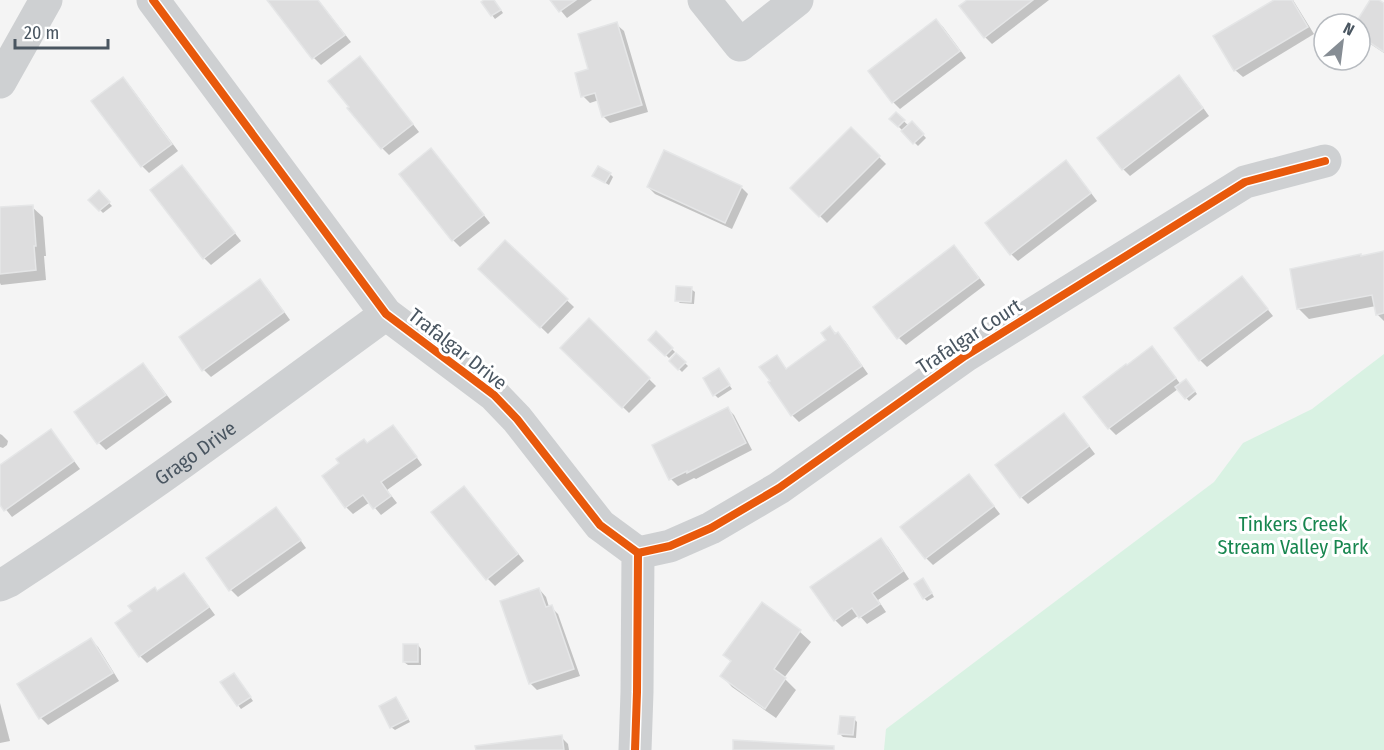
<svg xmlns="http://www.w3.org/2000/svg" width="1384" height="750" font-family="'Fira Sans Condensed',sans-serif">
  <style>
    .green { fill: #d9f2e3 }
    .shadow { fill: #0003 }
    .building { fill: #ddddde; stroke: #e5e6e7; stroke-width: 1.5 }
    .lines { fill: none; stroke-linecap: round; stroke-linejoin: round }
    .minor { stroke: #ced0d2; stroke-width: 33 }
    .cycleway-casing { stroke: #fff; stroke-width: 11 }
    .cycleway { stroke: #e8590c; stroke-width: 8 }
    .labels { text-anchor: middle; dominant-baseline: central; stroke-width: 6; stroke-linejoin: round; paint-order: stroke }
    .street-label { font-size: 20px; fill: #4a5661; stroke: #fff }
    .park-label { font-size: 20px; fill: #17864f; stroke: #fff }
  </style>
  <rect width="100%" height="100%" fill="#f4f4f4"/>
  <polygon class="green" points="1384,354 1384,750 884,750 886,729 1214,482 1243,443 1312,409"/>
  <g class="shadow">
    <polygon points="269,0 318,0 351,42 321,65 314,58"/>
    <polygon points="486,0 494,0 503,13 495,19 483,3"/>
    <polygon points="552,0 592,0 567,18"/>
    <polygon points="970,0 1049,0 992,44 985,37"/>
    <polygon points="1277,0 1293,0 1314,34 1243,77 1235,70"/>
    <polygon points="1372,0 1376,0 1384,5 1384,53 1360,37 1360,24 1357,24"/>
    <polygon points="936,21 943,27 966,58 900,109 893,102"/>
    <polygon points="616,24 624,31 648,112 610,123 603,116 599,100 590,103 583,96 590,70"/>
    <polygon points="367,65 419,132 389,155 382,148"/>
    <polygon points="1179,77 1186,84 1209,116 1130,176 1123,169"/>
    <polygon points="130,86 178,151 149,173 142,166"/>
    <polygon points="896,114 909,126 912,123 926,138 918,146 891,119"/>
    <polygon points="851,129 886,164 827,223 792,188"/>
    <polygon points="438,157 490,223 460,247 453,240"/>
    <polygon points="1073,169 1097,201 1018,261 1011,254"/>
    <polygon points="189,174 241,241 211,265 204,258"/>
    <polygon points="610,174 613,177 609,185 594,176"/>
    <polygon points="648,187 741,187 748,194 732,229 655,194"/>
    <polygon points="99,192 112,206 103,213 90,200"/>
    <polygon points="32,207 43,217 46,256 44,256 46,280 1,285 0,283 0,209"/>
    <polygon points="505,242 574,307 548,334 480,269"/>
    <polygon points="954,247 961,254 985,285 906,345 899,338 875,307"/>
    <polygon points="1384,253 1384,321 1377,314 1376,306 1309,319 1298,308 1361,257"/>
    <polygon points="1242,278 1273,316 1207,367 1200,360"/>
    <polygon points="260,281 267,288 290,320 211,377 204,370"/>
    <polygon points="691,289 695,292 694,304 680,303 676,300"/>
    <polygon points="589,320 656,386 629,413 562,347"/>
    <polygon points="830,328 845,341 868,374 799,422 792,415 776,357 787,369 828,340"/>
    <polygon points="656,333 675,352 669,358 650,340"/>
    <polygon points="1152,348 1159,355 1181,385 1189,384 1197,394 1189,401 1178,389 1116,435 1109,428 1127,367"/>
    <polygon points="676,355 688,366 682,372 671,361"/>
    <polygon points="142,364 149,371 172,402 106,450 99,443 76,412"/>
    <polygon points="719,370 732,389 718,398 715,395"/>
    <polygon points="727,408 734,415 752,450 696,479 694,478 678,486 671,479"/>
    <polygon points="1064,415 1071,422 1095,454 1028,504 1021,497"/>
    <polygon points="393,427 400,434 422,465 387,490 397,503 381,515 370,502 353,514 346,507"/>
    <polygon points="50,431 57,438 80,469 12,517 0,502 0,466"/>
    <polygon points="0,434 2,435 8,441 7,445 3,448 0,447"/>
    <polygon points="976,483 1000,514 933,565 926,558"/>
    <polygon points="471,495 524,561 495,586 488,579"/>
    <polygon points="276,509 283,516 306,548 238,597 231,590 208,558"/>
    <polygon points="881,540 888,547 909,579 878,600 886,612 867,624 859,615 842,627 835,620"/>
    <polygon points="184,575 191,582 215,615 147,663 140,656 158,593"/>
    <polygon points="926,583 934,597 927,601 924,598"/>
    <polygon points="539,589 546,597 549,607 551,607 558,614 580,676 537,690 530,683"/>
    <polygon points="762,604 800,632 811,642 784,678 796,690 776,718 732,687 722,676 732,663 725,655"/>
    <polygon points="90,640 98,647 119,681 48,725 41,718 19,684"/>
    <polygon points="418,645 421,649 421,665 408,665 404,662"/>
    <polygon points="237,678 253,701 241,709 238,705"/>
    <polygon points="396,699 399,702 410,722 395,730 391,727"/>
    <polygon points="0,703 10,741 0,743"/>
    <polygon points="854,719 857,722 856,738 843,737 840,734"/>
    <polygon points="561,737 568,744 569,750 477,750"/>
  </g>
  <g class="building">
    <polygon points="267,0 318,0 345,35 312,59"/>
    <polygon points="484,0 494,0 501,10 491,16 481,2"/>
    <polygon points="550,0 576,0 559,12"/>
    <polygon points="967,0 1033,0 984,38 959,6"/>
    <polygon points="1274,0 1292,0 1308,27 1234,71 1213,36"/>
    <polygon points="1370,0 1379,0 1384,3 1384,52 1360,36 1360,24 1355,24"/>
    <polygon points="936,19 960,51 892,103 868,71"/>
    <polygon points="617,22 642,105 602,117 595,93 581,97 575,73 588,69 578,34"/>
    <polygon points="360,56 413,124 381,149 347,108 349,107 328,81"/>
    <polygon points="1179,75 1203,108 1122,170 1097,138"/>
    <polygon points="123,77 172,144 141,167 91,101"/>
    <polygon points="896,112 905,120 898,127 889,119"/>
    <polygon points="912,121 924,134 913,144 901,131"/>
    <polygon points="851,127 880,156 819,217 790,188"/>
    <polygon points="431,148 484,215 452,241 399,174"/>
    <polygon points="664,150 742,186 725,223 647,187"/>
    <polygon points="1066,160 1091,193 1010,255 985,223"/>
    <polygon points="182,165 235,233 203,259 150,190"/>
    <polygon points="598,166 611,173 605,183 592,176"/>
    <polygon points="99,190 110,202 99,211 88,200"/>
    <polygon points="33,205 36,246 34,246 36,270 0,274 0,207"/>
    <polygon points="505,240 568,299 540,328 478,269"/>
    <polygon points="954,245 979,278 897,339 873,307"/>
    <polygon points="1384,251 1384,313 1376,315 1372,295 1297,309 1290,269 1361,254 1361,256"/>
    <polygon points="1242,276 1268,309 1199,361 1174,328"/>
    <polygon points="260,279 284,312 202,371 179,337"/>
    <polygon points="676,286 692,287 691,302 675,301"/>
    <polygon points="589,318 650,378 622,408 560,348"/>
    <polygon points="830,326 835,334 838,332 862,366 791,416 768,382 770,381 759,367 777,355 786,369 826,340 821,333"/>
    <polygon points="656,331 673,348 665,356 648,340"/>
    <polygon points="1152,346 1176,378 1108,429 1083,397 1126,364 1127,365"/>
    <polygon points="676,353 686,362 678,370 669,361"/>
    <polygon points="143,363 166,395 97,444 74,412"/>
    <polygon points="719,368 730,385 713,396 703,378"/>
    <polygon points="1186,379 1195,391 1185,399 1175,387"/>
    <polygon points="728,407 746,443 687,473 687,471 669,480 652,445"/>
    <polygon points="1064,413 1089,446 1020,498 995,465"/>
    <polygon points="393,425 417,457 381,482 391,496 373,509 363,495 345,508 322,476 339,463 336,459 364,439 367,443"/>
    <polygon points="51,429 74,461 4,511 0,505 0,465"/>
    <polygon points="969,474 994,506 925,559 900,527"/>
    <polygon points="464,486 518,554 486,580 431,512"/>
    <polygon points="276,507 301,540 229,591 206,558"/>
    <polygon points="881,538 903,571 872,593 880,604 859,618 852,608 834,621 810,587"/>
    <polygon points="184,573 209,607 139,657 115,623 132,611 128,606 155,587 157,591"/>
    <polygon points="923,578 932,593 923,599 914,584"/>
    <polygon points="539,588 546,607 552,605 574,669 529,684 500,601"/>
    <polygon points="762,602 801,630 774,669 786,678 765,709 720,676 731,661 723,655"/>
    <polygon points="91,638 113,673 39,719 17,684"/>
    <rect x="403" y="644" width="15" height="18"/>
    <polygon points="234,673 251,697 237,706 220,682"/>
    <polygon points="396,697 408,719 390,728 379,706"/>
    <polygon points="840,716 855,717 853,735 838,734"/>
    <polygon points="562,735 564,750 476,750 475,746"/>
    <polygon points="733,740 834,746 834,750 733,750"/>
  </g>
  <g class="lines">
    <g class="minor">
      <polyline points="153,0 386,314 494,395 517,419 600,525 638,553 637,692 635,750"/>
      <polyline points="704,0 740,45 797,0"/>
      <polyline points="0,82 46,0"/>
      <polyline points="638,553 670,546 711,528 779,488 965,356 1245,182 1325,161"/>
      <path id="s1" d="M0 585 9 581C138 497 262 405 386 314"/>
    </g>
    <defs>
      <g id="cycleway">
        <polyline points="153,0 386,314 494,395 517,419 600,525 638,553 637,692 635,750"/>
        <polyline points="638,553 670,546 711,528 779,488 965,356 1245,182 1325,161"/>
      </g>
    </defs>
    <use href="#cycleway" class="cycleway-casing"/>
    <use href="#cycleway" class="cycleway"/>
  </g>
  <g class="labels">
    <g class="street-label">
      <text transform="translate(969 336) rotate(-33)">Trafalgar Court</text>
      <text transform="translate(458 349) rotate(38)">Trafalgar Drive</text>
      <text stroke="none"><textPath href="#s1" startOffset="236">Grago Drive</textPath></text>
    </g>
    <g class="park-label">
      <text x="1293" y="524">Tinkers Creek<tspan x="1293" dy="23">Stream Valley Park</tspan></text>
    </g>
  </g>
  <g transform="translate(1342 42) rotate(28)"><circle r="28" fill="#ffffff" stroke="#b7bbc0" stroke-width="1.5"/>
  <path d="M0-4.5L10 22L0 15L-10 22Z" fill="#868d94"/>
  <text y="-9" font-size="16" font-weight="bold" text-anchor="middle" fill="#4a5661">N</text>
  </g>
  <path d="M15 39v9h93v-9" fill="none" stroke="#4a5661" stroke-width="3"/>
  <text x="24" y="39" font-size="18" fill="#4a5661" stroke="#ffffff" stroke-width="4.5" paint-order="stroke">20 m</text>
</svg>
